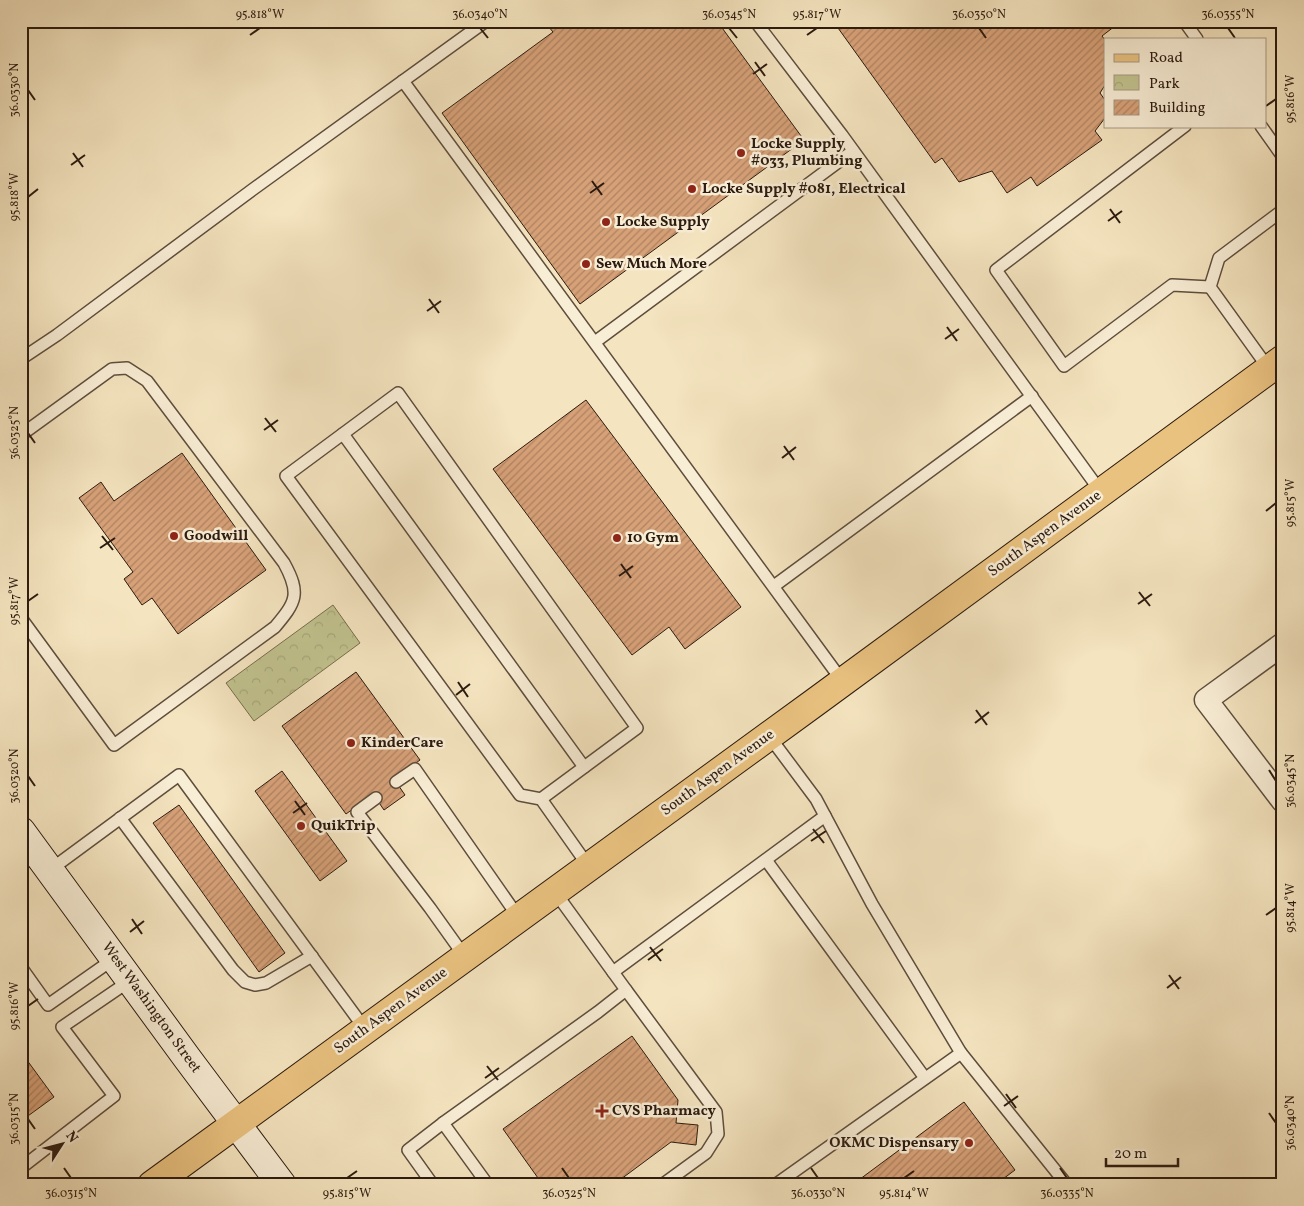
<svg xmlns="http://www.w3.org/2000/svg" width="1304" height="1206" font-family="Vollkorn,serif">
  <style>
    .park { fill: url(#park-crowns); stroke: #766e4f }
    .building { fill: url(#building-hatch); stroke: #2c1b10 }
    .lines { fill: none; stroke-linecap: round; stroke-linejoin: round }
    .service-casing { stroke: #5e4d3c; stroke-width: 14 }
    .minor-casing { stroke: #5e4d3c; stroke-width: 25 }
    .secondary-casing { stroke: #2c1b10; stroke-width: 30 }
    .primary-casing { stroke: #2c1b10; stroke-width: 30 }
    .service { stroke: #f8edd5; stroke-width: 11 }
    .minor { stroke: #f8edd5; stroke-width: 22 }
    .secondary { stroke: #f8edd5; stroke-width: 28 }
    .primary { stroke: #eac280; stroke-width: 28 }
    .ticks { fill: none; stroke: #2c1b10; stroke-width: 2 }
    .poi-dot { fill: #8f2418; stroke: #f8edd5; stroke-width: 2 }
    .labels { text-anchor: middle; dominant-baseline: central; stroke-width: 5; stroke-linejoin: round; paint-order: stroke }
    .poi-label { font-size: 15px; font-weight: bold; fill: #2c1b10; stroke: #f8edd5; text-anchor: start }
    .street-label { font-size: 15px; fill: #2c1b10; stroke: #f8edd5 }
    .neatline { fill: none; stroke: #2c1b10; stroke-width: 2 }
    .ticks-label { font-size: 12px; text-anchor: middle; fill: #2c1b10 }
  </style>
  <defs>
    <pattern id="park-crowns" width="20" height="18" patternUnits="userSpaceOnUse" patternTransform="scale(1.25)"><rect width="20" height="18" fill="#c1c28e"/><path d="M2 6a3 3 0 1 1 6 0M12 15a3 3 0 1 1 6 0" fill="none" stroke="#a6a679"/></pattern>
    <pattern id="building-hatch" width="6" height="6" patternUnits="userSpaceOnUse" patternTransform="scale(1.25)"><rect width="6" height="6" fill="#d7a178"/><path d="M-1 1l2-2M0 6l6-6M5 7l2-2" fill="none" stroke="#af8261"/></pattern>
  </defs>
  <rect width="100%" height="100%" fill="#f4e4bf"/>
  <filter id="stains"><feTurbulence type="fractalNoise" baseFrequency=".004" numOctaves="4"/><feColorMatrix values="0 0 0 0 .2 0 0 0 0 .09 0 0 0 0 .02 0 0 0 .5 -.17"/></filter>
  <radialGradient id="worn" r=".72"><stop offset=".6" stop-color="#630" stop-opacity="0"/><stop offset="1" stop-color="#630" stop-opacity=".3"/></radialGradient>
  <polygon class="park" points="333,605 360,643 254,721 226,683"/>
  <g class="building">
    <polygon points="544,21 717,21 804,140 580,304 442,113 553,32"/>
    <polygon points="833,21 1111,21 1115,26 1102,36 1105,40 1105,85 1100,93 1105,100 1105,118 1095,131 1102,140 1037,186 1031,177 1007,193 992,171 959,182 942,158 935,163"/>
    <polygon points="586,400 741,607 685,649 669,627 632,655 493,469"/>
    <polygon points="182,453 266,570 178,634 152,598 142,605 124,579 133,572 79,498 101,482 114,501"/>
    <polygon points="356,672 420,760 394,779 405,795 384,810 373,794 346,814 282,726"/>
    <polygon points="282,771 347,861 320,881 255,791"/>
    <polygon points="179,805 285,953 259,972 153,823"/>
    <polygon points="632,1036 678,1100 676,1123 698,1125 696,1145 671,1142 613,1185 543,1185 503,1129"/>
    <polygon points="21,1052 54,1097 21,1121"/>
    <polygon points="964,1102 1015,1170 995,1185 852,1185"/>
  </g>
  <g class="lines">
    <defs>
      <g id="service">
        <polyline points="755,21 842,135 1101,492"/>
        <polyline points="1184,21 1197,39"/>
        <polyline points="403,81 843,682"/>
        <polyline points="1185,126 996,270 1064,366 1172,285 1210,287"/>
        <polyline points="1261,126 1283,157"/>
        <polyline points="595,342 853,151"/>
        <polyline points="21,359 57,335 252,190 486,21"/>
        <polyline points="1269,369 1210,287 1219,258 1283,210"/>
        <polyline points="343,434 584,767"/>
        <path d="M21 435 112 369 127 368 147 381 284 563C301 594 296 602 275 627L114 745 21 618"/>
        <polyline points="774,586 1032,396"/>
        <polyline points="769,736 816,799 872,904 961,1053"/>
        <polyline points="396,782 415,769 519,918"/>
        <polyline points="376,798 357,812 430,908 465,957"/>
        <polyline points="541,799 520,795 286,476 398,393 637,728 541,799 589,867"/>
        <polyline points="120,818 233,970 245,982 255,985 266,983 312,956"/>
        <polyline points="766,860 925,1078"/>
        <polyline points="21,865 38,853"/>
        <polyline points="50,870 179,775 365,1029"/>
        <polyline points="21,967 48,1005 115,958"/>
        <polyline points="613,972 825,816"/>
        <polyline points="626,990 716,1112 718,1134 706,1153 662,1185"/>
        <polyline points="21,1168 114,1096 62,1027 131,980"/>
        <polyline points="433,1185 408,1150 443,1123"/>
        <polyline points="488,1185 443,1123 598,1012 626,990 555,892"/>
        <polyline points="775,1185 961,1053 1067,1185"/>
      </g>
      <polyline id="minor" points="1283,644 1206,700 1283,801"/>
      <polyline id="secondary" points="21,831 187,1058 282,1185"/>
      <polyline id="primary" points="152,1185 814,703 1283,359"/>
    </defs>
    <use href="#service" class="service-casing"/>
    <use href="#minor" class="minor-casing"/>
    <use href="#secondary" class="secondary-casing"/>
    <use href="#primary" class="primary-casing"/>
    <use href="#service" class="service"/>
    <use href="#minor" class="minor"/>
    <use href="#secondary" class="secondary"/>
    <use href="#primary" class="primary"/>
  </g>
  <path class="ticks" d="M480 28 488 38M729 28 737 38M979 28 986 38M1228 28 1235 38M250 35 260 28M807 35 817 28M755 62 765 76M753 74 767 64M28 90 35 100M1266 106 1276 99M73 153 83 167M71 165 85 155M592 181 602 195M590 193 604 183M28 197 38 189M1110 209 1120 223M1108 221 1122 211M429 299 439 313M427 311 441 301M947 327 957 341M945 339 959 329M265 418 276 432M264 430 278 420M28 433 35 443M784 446 794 460M782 458 796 447M1266 511 1276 503M102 536 113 550M100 548 115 538M621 564 631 578M619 576 633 566M1139 592 1150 606M28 601 38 594M1138 604 1152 594M458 682 468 697M456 695 470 684M976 710 987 725M975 723 989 712M1269 770 1276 781M28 776 35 786M295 801 305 815M293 813 307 803M813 829 824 843M811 841 826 831M1266 915 1276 908M132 919 142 934M130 932 144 921M650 947 661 961M648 960 663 949M1169 975 1179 989M1167 988 1181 977M28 1006 38 999M487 1066 498 1080M485 1078 499 1068M1006 1094 1016 1108M1004 1106 1018 1096M1269 1113 1276 1123M28 1119 35 1129M64 1168 71 1178M562 1168 569 1178M811 1168 818 1178M1060 1168 1067 1178M347 1178 357 1171M904 1178 914 1171"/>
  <g class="poi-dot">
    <circle cx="741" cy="153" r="5"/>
    <circle cx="692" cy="189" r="5"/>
    <circle cx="606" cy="222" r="5"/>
    <circle cx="586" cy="264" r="5"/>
    <circle cx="174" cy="536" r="5"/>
    <circle cx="617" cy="538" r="5"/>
    <circle cx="351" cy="743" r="5"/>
    <circle cx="301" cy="826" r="5"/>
    <path d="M599.5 1103.5h5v5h5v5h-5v5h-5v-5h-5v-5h5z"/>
    <circle cx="969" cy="1143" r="5"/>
  </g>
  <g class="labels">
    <g class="poi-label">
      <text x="751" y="144">Locke Supply<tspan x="751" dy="17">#033, Plumbing</tspan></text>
      <text x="702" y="189">Locke Supply #081, Electrical</text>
      <text x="616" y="222">Locke Supply</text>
      <text x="596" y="264">Sew Much More</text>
      <text x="184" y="536">Goodwill</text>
      <text x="627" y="538">10 Gym</text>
      <text x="361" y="743">KinderCare</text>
      <text x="311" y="826">QuikTrip</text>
      <text x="612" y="1111">CVS Pharmacy</text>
      <text x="959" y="1143" text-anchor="end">OKMC Dispensary</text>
    </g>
    <g class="street-label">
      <text transform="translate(1045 534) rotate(-36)">South Aspen Avenue</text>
      <text transform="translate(718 773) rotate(-36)">South Aspen Avenue</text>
      <text transform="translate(151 1008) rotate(54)">West Washington Street</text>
      <text transform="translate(391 1011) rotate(-36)">South Aspen Avenue</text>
    </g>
  </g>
  <rect width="1304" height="1206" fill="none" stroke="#f4e4bf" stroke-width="55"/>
  <rect x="1104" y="38" width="162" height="90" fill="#f8edd5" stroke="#a69986"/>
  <rect x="1114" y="54" width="25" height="8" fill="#eac280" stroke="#a69986"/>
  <text x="1149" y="62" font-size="15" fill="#2c1b10">Road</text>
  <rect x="1114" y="75" width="25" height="15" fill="url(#park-crowns)" stroke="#a69986"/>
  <text x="1149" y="88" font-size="15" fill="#2c1b10">Park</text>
  <rect x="1114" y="100" width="25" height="15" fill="url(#building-hatch)" stroke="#a69986"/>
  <text x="1149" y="112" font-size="15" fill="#2c1b10">Building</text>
  <g transform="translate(62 1144) rotate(54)" stroke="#f8edd5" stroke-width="4" paint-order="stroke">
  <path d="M0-4L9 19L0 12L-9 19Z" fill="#2c1b10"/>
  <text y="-8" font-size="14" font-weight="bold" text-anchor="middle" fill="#2c1b10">N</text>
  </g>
  <path d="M1106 1158v8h72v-8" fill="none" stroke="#2c1b10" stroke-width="2.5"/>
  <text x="1114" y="1158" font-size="15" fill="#2c1b10" stroke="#f8edd5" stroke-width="4" paint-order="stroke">20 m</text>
  <rect x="28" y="28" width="1248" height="1150" class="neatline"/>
  <g class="ticks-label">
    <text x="260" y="18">95.818°W</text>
    <text x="480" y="18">36.0340°N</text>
    <text x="729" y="18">36.0345°N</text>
    <text x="817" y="18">95.817°W</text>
    <text x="979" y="18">36.0350°N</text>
    <text x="1228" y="18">36.0355°N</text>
    <text transform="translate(14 90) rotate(-90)" y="4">36.0330°N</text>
    <text transform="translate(1290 99) rotate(-90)" y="4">95.816°W</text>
    <text transform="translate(14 197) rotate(-90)" y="4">95.818°W</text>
    <text transform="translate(14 433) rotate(-90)" y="4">36.0325°N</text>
    <text transform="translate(1290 503) rotate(-90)" y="4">95.815°W</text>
    <text transform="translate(14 601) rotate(-90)" y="4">95.817°W</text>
    <text transform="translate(14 776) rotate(-90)" y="4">36.0320°N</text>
    <text transform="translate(1290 781) rotate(-90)" y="4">36.0345°N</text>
    <text transform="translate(1290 908) rotate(-90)" y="4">95.814°W</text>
    <text transform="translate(14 1006) rotate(-90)" y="4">95.816°W</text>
    <text transform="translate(14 1119) rotate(-90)" y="4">36.0315°N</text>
    <text transform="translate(1290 1123) rotate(-90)" y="4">36.0340°N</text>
    <text x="71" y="1197">36.0315°N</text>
    <text x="347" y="1197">95.815°W</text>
    <text x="569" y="1197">36.0325°N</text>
    <text x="818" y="1197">36.0330°N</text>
    <text x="904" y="1197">95.814°W</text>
    <text x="1067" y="1197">36.0335°N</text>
  </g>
  <rect width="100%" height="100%" filter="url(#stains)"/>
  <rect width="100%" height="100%" fill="url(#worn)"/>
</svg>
